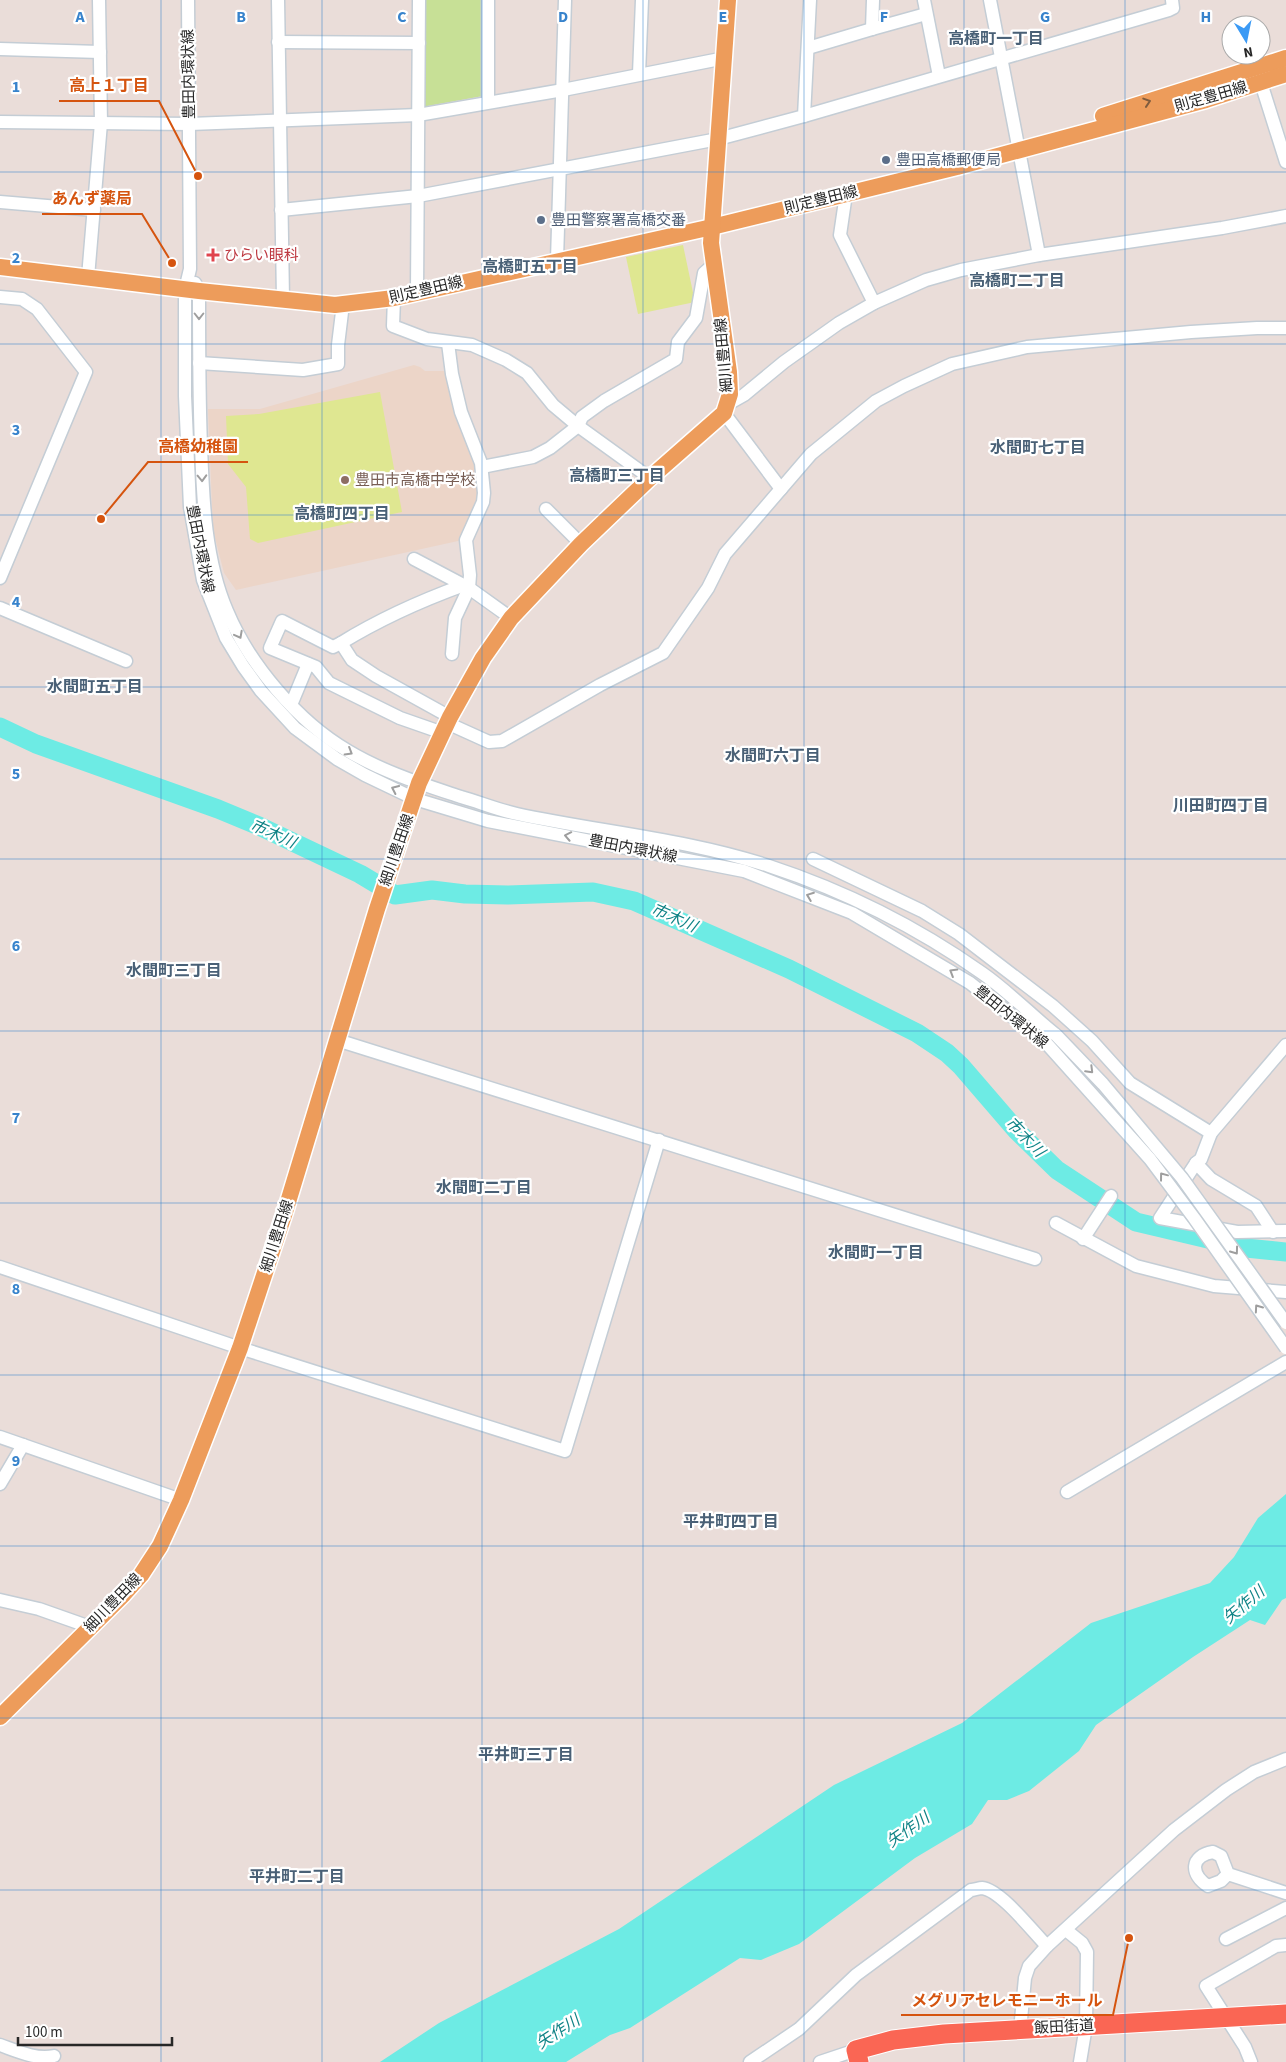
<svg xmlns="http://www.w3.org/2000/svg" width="1286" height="2062" font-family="'Source Sans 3','Noto Sans JP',sans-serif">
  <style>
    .education { fill: #ecd5c8 }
    .green { fill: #c7e096 }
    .pitch { fill: #dfe791 }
    .water { fill: #6debe4 }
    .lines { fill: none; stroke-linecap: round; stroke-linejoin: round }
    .river { stroke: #6debe4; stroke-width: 19 }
    .minor-casing { stroke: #c4cdd5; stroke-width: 15 }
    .major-casing { stroke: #fff; stroke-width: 19 }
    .highway-casing { stroke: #fff; stroke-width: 21 }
    .minor { stroke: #fff; stroke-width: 12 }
    .major { stroke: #ed9c5b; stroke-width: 16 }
    .highway { stroke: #fa6654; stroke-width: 19 }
    .minor-bridge-casing { stroke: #c4cdd5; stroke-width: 15; stroke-linecap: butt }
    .minor-bridge { stroke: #fff; stroke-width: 12 }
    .oneway { stroke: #805c3e }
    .oneway2 { stroke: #9e9e9e }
    .grid { fill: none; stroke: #3783cc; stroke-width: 1; stroke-opacity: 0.55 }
    .service-dot { fill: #5c6f8a; stroke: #fff; stroke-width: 2 }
    .health-dot { fill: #e0444e; stroke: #fff; stroke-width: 2 }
    .education-dot { fill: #8d6e63; stroke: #fff; stroke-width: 2 }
    .labels { text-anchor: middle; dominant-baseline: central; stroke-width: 4.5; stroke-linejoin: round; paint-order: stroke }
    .street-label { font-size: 15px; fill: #272727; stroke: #fff }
    .service-label { font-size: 15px; fill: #4e5e75; stroke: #fff; text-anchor: start }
    .health-label { font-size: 15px; fill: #be3a42; stroke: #fff; text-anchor: start }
    .education-label { font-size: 15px; fill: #785e54; stroke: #fff; text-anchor: start }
    .neighbourhood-label { font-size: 16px; font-weight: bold; fill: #496076; stroke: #fff }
    .water-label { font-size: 16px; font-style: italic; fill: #108386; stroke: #fff }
    .grid-label { font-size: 16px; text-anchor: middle; font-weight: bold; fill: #3783cc; stroke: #fff; stroke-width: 4.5; stroke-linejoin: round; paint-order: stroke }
    .leader { fill: none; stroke: #d5540f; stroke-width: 2 }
    .callout-dot { fill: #d5540f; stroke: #fff; stroke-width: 2 }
    .callout-label { font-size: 16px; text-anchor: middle; font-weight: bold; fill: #d5540f; stroke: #fff; stroke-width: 4.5; stroke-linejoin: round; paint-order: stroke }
  </style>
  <rect width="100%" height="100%" fill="#eaddd9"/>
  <polygon class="education" points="414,365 420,367 425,371 451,371 457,411 471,457 481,477 480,510 467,539 236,590 224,573 213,530 208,409 260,409"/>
  <polygon class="green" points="425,0 485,0 483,96 422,107"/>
  <g class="pitch">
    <polygon points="683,245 695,302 638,314 626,257"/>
    <polygon points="380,392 402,512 258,543 250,539 246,487 228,464 226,416 259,414"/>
  </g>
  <polygon class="water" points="1286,1494 1286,1598 1282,1600 1265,1625 1250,1620 1193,1657 1096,1725 1079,1751 1029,1791 1007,1800 988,1800 972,1824 915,1858 799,1944 761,1960 740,1958 630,2028 610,2035 566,2062 380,2062 439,2023 619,1929 834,1785 962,1723 1091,1623 1210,1583 1234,1557 1258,1518"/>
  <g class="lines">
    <polyline class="river" points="0,727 36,744 218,809 259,826 360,874 395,895 432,890 465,894 508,895 593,892 634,901 789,969 917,1033 947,1053 961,1066 1017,1131 1057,1170 1136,1222 1246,1248 1286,1252"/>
    <defs>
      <g id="minor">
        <polyline points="188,0 190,269 185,290 185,396 190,507 203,580 226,638 243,666 261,691 295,728 337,759 365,775 415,799 488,821 744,871 852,913 970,983 1047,1044"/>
        <polyline points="278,0 283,299"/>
        <polyline points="924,0 939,76"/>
        <polyline points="990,0 1039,255"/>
        <polyline points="872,29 926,14"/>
        <polyline points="278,42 419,43"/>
        <polyline points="808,48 872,29 873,0"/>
        <polyline points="0,49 100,52"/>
        <polyline points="639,74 642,0"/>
        <polyline points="1261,83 1286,162"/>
        <polyline points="488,102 488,0"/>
        <polyline points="804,116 1169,10 1173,8 1172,0"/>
        <polyline points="0,122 190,124 418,115 563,90 725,58"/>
        <polyline points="846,194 840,235 874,303"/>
        <polyline points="0,202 94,210"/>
        <polyline points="281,210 418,196 718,139 804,116 810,0"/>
        <polyline points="557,260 565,0"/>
        <polyline points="88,277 101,123 99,0"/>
        <path d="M195 283 199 291C199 343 199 395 201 446 203 501 205 560 227 611 249 664 298 722 348 751 383 772 422 784 461 797 479 802 498 810 517 814 601 832 687 839 769 866 845 891 917 927 982 973 1008 991 1031 1015 1056 1035"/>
        <polyline points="417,292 419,0"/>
        <polyline points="0,297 22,299 37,309 86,372 0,578"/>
        <polyline points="394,298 393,326 427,339 472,345 506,360 527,373 553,405 578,426 650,478"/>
        <polyline points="448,343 452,374 461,412 481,463 484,493 483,502 466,540 470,575 469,588 455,618 452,654"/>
        <polyline points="199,363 303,370 338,364 338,345 343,304"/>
        <polyline points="728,404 744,395 784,362 839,323 874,303 926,280 961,270 1039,255 1222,228 1286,216"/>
        <polyline points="724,413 781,489"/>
        <polyline points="482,467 533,457 550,448 578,426 582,417 604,401 676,359 678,342 696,318 704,273 714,264"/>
        <polyline points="546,509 581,544"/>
        <polyline points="414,559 469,588 511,618"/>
        <polyline points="0,608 126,661"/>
        <path d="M341 643C380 619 420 601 464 585"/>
        <polyline points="291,705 308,664"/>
        <polyline points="447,723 489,742 502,741 600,685 663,653 708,588 725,554 811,454 876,401 904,386 952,364 1027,347 1191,332 1257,328 1286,328"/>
        <polyline points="443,733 400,718 329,683 316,667 270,648 282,621 333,647 341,643 352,660 376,676 450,717"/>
        <polyline points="813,859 922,911 959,934 1053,1006 1092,1041 1130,1083 1211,1133"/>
        <polyline points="337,1040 1035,1259"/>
        <polyline points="1286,1045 1211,1133 1201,1159 1196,1163 1160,1218 1237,1232 1286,1231"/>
        <polyline points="1196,1163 1211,1179 1256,1206 1273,1232"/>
        <polyline points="1056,1223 1136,1266 1214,1286 1286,1292"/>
        <polyline points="1083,1239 1111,1196"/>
        <polyline points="0,1267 240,1348 565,1451 659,1140"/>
        <polyline points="0,1437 181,1500"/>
        <polyline points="0,1484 23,1445"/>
        <polyline points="1067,1492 1286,1362"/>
        <polyline points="0,1600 39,1609 90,1627"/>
        <path d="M1228 1874 1221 1881 1208 1886C1190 1874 1190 1856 1213 1852L1221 1856 1228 1874 1286 1893"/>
        <polyline points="1066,1930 1082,1943 1087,1952 1086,2026 1080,2062"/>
        <polyline points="1226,1939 1286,1908"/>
        <polyline points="1020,2030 1025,1978 1029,1966 1047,1946 1174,1830 1226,1790 1254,1772 1286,1759"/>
        <path d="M0 2045C17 2051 36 2060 54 2056"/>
        <path d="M750 2062 799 2029 856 1975 971 1890C974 1890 979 1888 982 1888 1001 1890 1033 1932 1047 1946"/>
        <polyline points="820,2062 856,2050"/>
        <polyline points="1251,2062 1245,2047 1206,1986 1276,1946 1286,1945"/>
      </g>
      <g id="major">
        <polyline points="1103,116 1286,58"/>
        <polyline points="0,267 199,291 335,305 394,298 712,227 957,167 1206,100 1286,74"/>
        <polyline points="0,1717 124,1594 141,1575 160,1546 181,1500 240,1348 285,1212 377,909 419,783 450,717 483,658 511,618 581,544 650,478 724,413 730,394 729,372 711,243 728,0"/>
      </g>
      <polyline id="highway" points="859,2062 856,2050 893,2040 944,2034 1286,2014"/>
    </defs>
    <use href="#minor" class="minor-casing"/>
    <use href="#major" class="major-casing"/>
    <use href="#highway" class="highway-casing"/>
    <use href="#minor" class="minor"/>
    <use href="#major" class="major"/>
    <use href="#highway" class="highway"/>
    <defs>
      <g id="minor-bridge">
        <polyline points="1056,1035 1103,1084 1182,1178 1286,1323"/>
        <polyline points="1047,1044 1150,1159 1194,1218 1286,1348"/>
      </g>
    </defs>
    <use href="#minor-bridge" class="minor-bridge-casing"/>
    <use href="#minor-bridge" class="minor-bridge"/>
  </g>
  <defs><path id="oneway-chevron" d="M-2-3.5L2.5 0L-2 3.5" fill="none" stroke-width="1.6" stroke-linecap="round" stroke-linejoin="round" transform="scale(1.25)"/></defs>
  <use class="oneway" href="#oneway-chevron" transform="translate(1147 102) rotate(-18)"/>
  <g class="oneway2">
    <use href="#oneway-chevron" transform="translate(199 316) rotate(90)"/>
    <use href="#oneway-chevron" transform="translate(202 478) rotate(88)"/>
    <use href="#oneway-chevron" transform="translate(239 635) rotate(62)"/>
    <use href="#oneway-chevron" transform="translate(349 752) rotate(31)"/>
    <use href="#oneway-chevron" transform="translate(395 789) rotate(-155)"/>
    <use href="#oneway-chevron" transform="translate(568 836) rotate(-169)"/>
    <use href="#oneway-chevron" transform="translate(810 896) rotate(-159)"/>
    <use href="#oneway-chevron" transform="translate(953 972) rotate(-149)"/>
    <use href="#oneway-chevron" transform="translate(1090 1070) rotate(45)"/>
    <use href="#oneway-chevron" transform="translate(1163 1176) rotate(-127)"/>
    <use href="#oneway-chevron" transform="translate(1235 1251) rotate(54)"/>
    <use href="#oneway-chevron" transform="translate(1258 1308) rotate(-125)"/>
  </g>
  <path class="grid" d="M161 0V2062M322 0V2062M482 0V2062M643 0V2062M804 0V2062M964 0V2062M1125 0V2062M0 172H1286M0 344H1286M0 515H1286M0 687H1286M0 859H1286M0 1031H1286M0 1203H1286M0 1375H1286M0 1546H1286M0 1718H1286M0 1890H1286"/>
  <g class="service-dot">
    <circle cx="886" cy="160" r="5"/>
    <circle cx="541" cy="220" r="5"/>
  </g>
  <path class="health-dot" d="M210.5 247.5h5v5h5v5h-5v5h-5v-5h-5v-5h5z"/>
  <circle class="education-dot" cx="345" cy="480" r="5"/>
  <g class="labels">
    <g class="street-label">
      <text transform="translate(189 74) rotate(-91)">豊田内環状線</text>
      <text transform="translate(1211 97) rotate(-16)">則定豊田線</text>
      <text transform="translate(821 200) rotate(-14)">則定豊田線</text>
      <text transform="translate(426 290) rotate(-13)">則定豊田線</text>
      <text transform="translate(724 355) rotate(-95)">細川豊田線</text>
      <text transform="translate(200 549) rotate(79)">豊田内環状線</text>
      <text transform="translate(633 849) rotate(11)">豊田内環状線</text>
      <text transform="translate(397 850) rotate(-71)">細川豊田線</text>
      <text transform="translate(1011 1017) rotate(39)">豊田内環状線</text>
      <text transform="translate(277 1236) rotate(-72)">細川豊田線</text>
      <text transform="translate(113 1603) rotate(-46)">細川豊田線</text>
      <text transform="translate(1064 2027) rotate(-3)">飯田街道</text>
    </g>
    <g class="service-label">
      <text x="896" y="160">豊田高橋郵便局</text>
      <text x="551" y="220">豊田警察署高橋交番</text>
    </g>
    <g class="health-label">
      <text x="224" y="255">ひらい眼科</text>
    </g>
    <g class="education-label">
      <text x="355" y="480">豊田市高橋中学校</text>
    </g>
    <g class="neighbourhood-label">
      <text x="996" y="39">高橋町一丁目</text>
      <text x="530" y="267">高橋町五丁目</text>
      <text x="1017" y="281">高橋町二丁目</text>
      <text x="1038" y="448">水間町七丁目</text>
      <text x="617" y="476">高橋町三丁目</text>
      <text x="342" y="514">高橋町四丁目</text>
      <text x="95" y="687">水間町五丁目</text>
      <text x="773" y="756">水間町六丁目</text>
      <text x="1221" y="806">川田町四丁目</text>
      <text x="174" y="971">水間町三丁目</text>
      <text x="484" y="1188">水間町二丁目</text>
      <text x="876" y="1253">水間町一丁目</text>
      <text x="731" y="1522">平井町四丁目</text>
      <text x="526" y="1755">平井町三丁目</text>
      <text x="297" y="1877">平井町二丁目</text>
    </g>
    <g class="water-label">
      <text transform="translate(273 834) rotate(24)">市木川</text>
      <text transform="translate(674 918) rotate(24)">市木川</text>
      <text transform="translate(1025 1137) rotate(46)">市木川</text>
      <text transform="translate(1244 1605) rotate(-40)">矢作川</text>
      <text transform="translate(908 1830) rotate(-35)">矢作川</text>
      <text transform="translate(558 2032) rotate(-33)">矢作川</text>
    </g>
  </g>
  <g class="grid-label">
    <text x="80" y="22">A</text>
    <text x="241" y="22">B</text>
    <text x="402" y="22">C</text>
    <text x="563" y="22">D</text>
    <text x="723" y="22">E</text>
    <text x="884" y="22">F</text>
    <text x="1045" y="22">G</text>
    <text x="1206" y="22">H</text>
    <text x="16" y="92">1</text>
    <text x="16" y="263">2</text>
    <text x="16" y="435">3</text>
    <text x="16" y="607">4</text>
    <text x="16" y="779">5</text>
    <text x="16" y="951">6</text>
    <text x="16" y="1123">7</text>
    <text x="16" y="1294">8</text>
    <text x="16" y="1466">9</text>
  </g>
  <path class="leader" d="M198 176L159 101H59M172 263L142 214H42M101 519L148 462H248M1129 1938L1113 2015H901"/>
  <g class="callout-dot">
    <circle cx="198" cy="176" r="5"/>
    <circle cx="172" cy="263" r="5"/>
    <circle cx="101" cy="519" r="5"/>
    <circle cx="1129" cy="1938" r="5"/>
  </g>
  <g class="callout-label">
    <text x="109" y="91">高上１丁目</text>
    <text x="92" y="204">あんず薬局</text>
    <text x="198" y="452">高橋幼稚園</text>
    <text x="1007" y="2006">メグリアセレモニーホール</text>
  </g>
  <g transform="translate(1246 40) rotate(170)"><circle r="24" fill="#ffffff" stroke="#a9a9a9"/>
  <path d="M0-4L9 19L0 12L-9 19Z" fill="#3b9af5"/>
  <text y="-8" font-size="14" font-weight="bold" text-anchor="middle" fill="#272727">N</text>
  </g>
  <path d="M18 2037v8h154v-8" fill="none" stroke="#272727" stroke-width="2.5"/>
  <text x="25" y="2037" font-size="15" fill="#272727" stroke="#ffffff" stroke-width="4" paint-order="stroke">100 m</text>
</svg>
